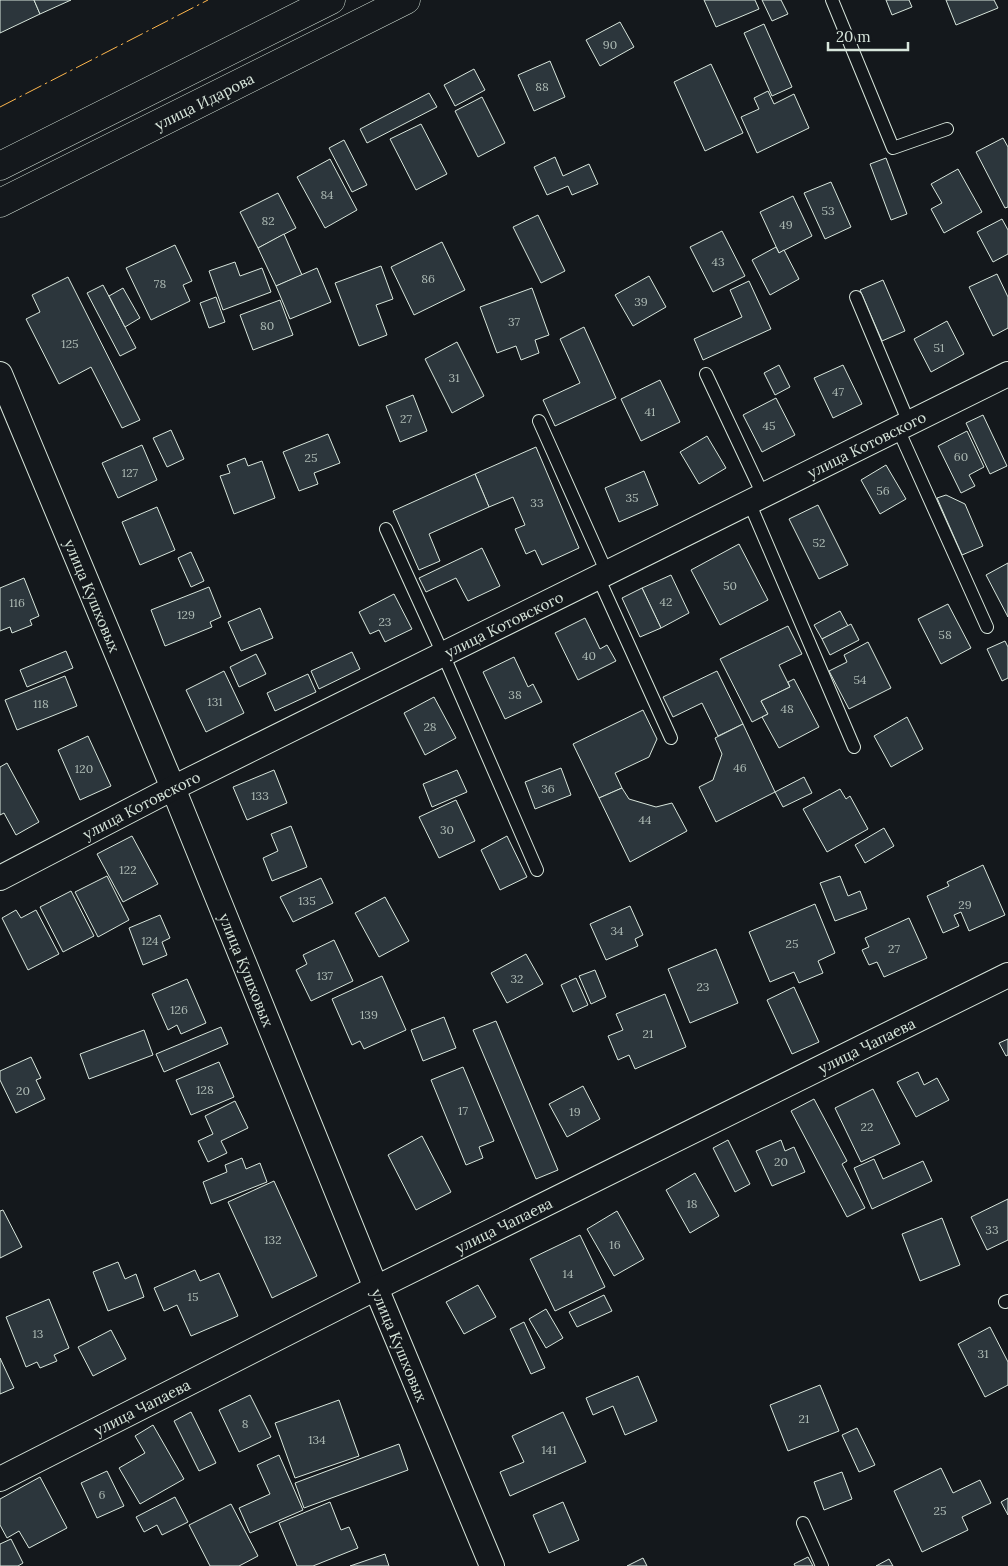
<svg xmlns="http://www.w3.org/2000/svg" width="1008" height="1566" font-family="Lora,serif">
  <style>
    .building { fill: #2c363c; stroke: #d8e6dc }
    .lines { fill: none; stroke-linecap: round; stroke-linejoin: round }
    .service-casing { stroke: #d8e6dc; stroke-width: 14 }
    .minor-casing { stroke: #d8e6dc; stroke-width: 26 }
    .primary-casing { stroke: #d8e6dc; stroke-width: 29 }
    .service { stroke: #14181c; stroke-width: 12 }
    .minor { stroke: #14181c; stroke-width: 24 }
    .primary { stroke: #14181c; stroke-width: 28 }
    .power { stroke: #ffb74d; stroke-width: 1; stroke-dasharray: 18 4 2.5 4; stroke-linecap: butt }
    .labels { text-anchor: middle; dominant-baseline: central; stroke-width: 4; stroke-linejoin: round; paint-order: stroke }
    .number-label { font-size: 12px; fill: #adbab4 }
    .street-label { font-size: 15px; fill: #d8e6dc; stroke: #14181c }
  </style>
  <rect width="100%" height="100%" fill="#14181c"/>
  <g class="building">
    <polygon points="0,0 34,0 40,14 0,33"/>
    <polygon points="34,0 71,0 40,14"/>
    <polygon points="704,0 755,0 759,9 716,27"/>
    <polygon points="762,0 781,0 788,14 772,21"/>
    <polygon points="886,0 909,0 912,7 892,15"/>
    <polygon points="946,0 994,0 998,8 956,25"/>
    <polygon points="620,22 634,47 600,66 586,40"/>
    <polygon points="764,24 792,87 772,96 744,33"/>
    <polygon points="550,61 565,97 534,111 518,75"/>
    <polygon points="711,64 743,133 705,151 674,82"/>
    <polygon points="474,69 485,90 455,106 444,85"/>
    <polygon points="768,91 774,104 794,94 809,128 757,153 741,117 759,109 754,98"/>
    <polygon points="429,93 437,107 367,143 360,129"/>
    <polygon points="482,97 505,143 478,157 455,111"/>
    <polygon points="421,124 447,174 416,190 390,139"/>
    <polygon points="1003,138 1008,147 1008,207 1005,208 976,152"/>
    <polygon points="344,140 367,185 352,192 329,148"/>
    <polygon points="555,157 563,176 589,164 598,184 572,195 568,186 547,195 534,167"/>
    <polygon points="886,158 907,214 891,220 870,164"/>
    <polygon points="330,159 357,210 325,228 297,177"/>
    <polygon points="958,169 982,212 944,233 931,209 942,203 931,184"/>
    <polygon points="831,182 851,227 825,239 804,193"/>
    <polygon points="278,193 296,228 258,248 240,212"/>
    <polygon points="793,196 812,236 779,253 760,212"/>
    <polygon points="538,215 565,271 541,283 513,227"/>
    <polygon points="1002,219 1008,230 1008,254 993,262 977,232"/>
    <polygon points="722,231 745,276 713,292 690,247"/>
    <polygon points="284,234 302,275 276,286 258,248"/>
    <polygon points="442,242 465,290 414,315 391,267"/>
    <polygon points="175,245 192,281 183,285 190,301 151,320 126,268"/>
    <polygon points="776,247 779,253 784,250 799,279 770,295 752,260"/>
    <polygon points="235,262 240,276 262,268 271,292 223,310 209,271"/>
    <polygon points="381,266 393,299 376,305 387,335 359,346 335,283"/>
    <polygon points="317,268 331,302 290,319 276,286"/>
    <polygon points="997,274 1008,297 1008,328 993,336 969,287"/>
    <polygon points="649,276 666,307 633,326 615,295"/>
    <polygon points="68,277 140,420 122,428 91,367 59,384 26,319 40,312 32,295"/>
    <polygon points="883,280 905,331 882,341 860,290"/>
    <polygon points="749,281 771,329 703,360 694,339 742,317 730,290"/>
    <polygon points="103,285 136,348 120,356 87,293"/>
    <polygon points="123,288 140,318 125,327 109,296"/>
    <polygon points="532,288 549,335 535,340 539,353 521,360 516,346 497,353 480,307"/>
    <polygon points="216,297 225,322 209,328 200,303"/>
    <polygon points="280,300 293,335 253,350 240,315"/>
    <polygon points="947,321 964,354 931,372 914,339"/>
    <polygon points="584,327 616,398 555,426 543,400 580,383 560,339"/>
    <polygon points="457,342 484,396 452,413 425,359"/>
    <polygon points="779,365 790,387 775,395 764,373"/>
    <polygon points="843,365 862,404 833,418 814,378"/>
    <polygon points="660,380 680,422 641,441 621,399"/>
    <polygon points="413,395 427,431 400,442 386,406"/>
    <polygon points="776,398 795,435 762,452 743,415"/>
    <polygon points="983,415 1007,466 990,474 966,423"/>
    <polygon points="171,430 184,459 167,467 153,438"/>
    <polygon points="967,431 984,467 969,475 975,486 961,493 938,446"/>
    <polygon points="328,434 340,463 314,473 318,484 299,491 283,452"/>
    <polygon points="707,436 726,468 699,484 680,452"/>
    <polygon points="142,445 157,480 118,498 102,463"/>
    <polygon points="536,447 579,548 542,565 535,550 526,554 515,529 525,525 513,497 489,507 475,474"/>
    <polygon points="245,458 248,466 262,461 275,498 234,514 220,476 230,473 227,465"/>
    <polygon points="886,465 906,499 880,514 861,480"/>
    <polygon points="644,471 658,505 619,522 605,488"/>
    <polygon points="475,474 489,507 429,534 440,561 419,570 393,511"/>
    <polygon points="946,495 965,504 983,546 962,555 937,498"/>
    <polygon points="818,505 848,565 819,579 789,519"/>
    <polygon points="157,507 175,550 140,565 122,522"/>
    <polygon points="739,544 768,600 720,625 691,570"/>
    <polygon points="482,548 500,586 468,601 456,578 426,592 419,578"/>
    <polygon points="191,552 204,581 191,587 178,558"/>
    <polygon points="1008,563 1008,617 986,575"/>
    <polygon points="671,575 689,613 661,628 642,588"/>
    <polygon points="24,578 39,616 30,620 32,625 12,633 10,627 0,631 0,588"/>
    <polygon points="209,587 221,617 210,622 212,627 165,646 151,610"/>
    <polygon points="642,588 661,628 640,637 622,598"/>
    <polygon points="394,594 412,629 385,642 379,630 370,634 359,612"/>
    <polygon points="948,604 971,648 941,664 918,619"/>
    <polygon points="260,608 273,638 241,651 228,622"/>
    <polygon points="840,611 848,626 822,639 814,625"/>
    <polygon points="585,618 600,649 607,645 616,661 578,680 555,633"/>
    <polygon points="851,624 859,640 830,655 822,639"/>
    <polygon points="788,626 802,654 779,665 790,687 761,701 768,714 752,722 720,659"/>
    <polygon points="1005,641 1008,647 1008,678 1002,681 987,649"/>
    <polygon points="868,642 891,688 849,709 829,671 847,662 844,655"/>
    <polygon points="66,651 73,668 27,687 20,670"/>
    <polygon points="352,652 360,669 319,689 311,671"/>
    <polygon points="256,654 266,674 239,687 230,667"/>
    <polygon points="514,657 528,687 533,684 542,702 505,719 483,672"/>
    <polygon points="224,671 244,713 206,732 186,690"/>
    <polygon points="717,671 743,724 718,736 702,703 673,717 663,697"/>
    <polygon points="308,674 316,692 275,711 267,693"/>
    <polygon points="65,676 77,706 17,730 5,700"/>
    <polygon points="794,679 819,727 779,748 762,717 768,714 761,701 790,687 788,682"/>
    <polygon points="434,697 456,738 425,755 404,713"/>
    <polygon points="643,710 657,739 649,757 615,773 622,788 599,798 573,744"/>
    <polygon points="907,717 923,749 891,767 874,736"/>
    <polygon points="743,724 775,792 716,822 699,787 713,780 722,754 715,738"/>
    <polygon points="88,736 111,786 80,800 58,750"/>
    <polygon points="7,763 39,822 16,835 4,813 0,815 0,767"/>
    <polygon points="561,768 571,795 535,809 525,782"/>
    <polygon points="274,770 287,803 247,820 233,787"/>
    <polygon points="457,770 467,792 432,807 423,784"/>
    <polygon points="804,777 812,793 783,807 775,792"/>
    <polygon points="622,788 629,799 656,807 672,803 687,831 630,862 599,798"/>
    <polygon points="840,789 846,799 850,796 868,829 827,852 803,809"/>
    <polygon points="456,800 475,841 439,858 419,817"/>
    <polygon points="291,826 307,867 272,881 263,858 278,851 271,834"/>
    <polygon points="884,828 894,846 865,863 855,845"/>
    <polygon points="132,836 158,884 123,902 97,854"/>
    <polygon points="507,836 527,877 500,890 481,850"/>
    <polygon points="983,865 1005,915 969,931 961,912 954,915 959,926 943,933 927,896 949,886 947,882"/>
    <polygon points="107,876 129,920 98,937 75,892"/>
    <polygon points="840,876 848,896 860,891 867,909 835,921 820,883"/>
    <polygon points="321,878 333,903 293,922 280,897"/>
    <polygon points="71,891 94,936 63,952 40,907"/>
    <polygon points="385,897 409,941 379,957 355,913"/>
    <polygon points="815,904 835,953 818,961 823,973 799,983 794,972 770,982 749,932"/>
    <polygon points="630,906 643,935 635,939 638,946 606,960 590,924"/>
    <polygon points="16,910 21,918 36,910 59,954 28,970 2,918"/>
    <polygon points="160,915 170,938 162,942 167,955 143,965 129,928"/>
    <polygon points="909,918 927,958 884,977 877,962 869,965 862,950 869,947 865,938"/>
    <polygon points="334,940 353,981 311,1001 296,970 307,964 303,955"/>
    <polygon points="716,949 738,1003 690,1023 668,969"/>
    <polygon points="526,954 543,984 507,1003 491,973"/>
    <polygon points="595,970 606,997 591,1004 579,976"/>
    <polygon points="382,976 406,1030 364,1049 360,1041 352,1045 332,999"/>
    <polygon points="576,978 588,1005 573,1012 561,985"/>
    <polygon points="187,979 206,1023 181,1034 177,1025 168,1030 152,994"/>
    <polygon points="794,987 819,1042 792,1054 767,1000"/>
    <polygon points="665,994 686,1047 635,1069 629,1055 618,1060 608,1036 623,1030 616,1014"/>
    <polygon points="444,1017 456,1048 423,1061 411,1030"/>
    <polygon points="496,1021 558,1170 536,1179 473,1030"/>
    <polygon points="221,1027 228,1044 164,1072 156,1054"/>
    <polygon points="144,1030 153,1055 89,1079 80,1054"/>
    <polygon points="1008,1039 1008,1055 1006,1056 999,1043"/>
    <polygon points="31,1057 41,1078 36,1080 45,1099 16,1113 0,1080 0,1071"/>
    <polygon points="219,1062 234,1097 191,1115 176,1080"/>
    <polygon points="463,1067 494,1141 479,1147 483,1158 466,1165 431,1080"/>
    <polygon points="918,1072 924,1085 937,1078 949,1100 916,1117 897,1082"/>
    <polygon points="583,1086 600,1119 567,1137 549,1104"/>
    <polygon points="873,1089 900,1144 861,1162 835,1108"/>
    <polygon points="814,1099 847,1161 842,1164 865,1208 847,1217 791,1111"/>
    <polygon points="235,1101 248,1128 221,1141 227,1153 208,1162 198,1141 213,1134 205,1116"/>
    <polygon points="422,1136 451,1192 416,1210 388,1155"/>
    <polygon points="728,1140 750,1184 735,1192 713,1148"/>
    <polygon points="781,1140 785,1151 794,1147 805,1172 772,1186 756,1151"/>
    <polygon points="242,1158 246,1169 260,1163 267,1182 211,1204 203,1182 227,1172 225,1165"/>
    <polygon points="874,1159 883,1179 923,1161 932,1181 872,1209 854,1168"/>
    <polygon points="695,1173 719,1216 690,1233 666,1190"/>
    <polygon points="274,1181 317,1276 272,1298 228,1202"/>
    <polygon points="1008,1199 1008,1240 987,1250 971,1217"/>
    <polygon points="3,1210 22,1247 0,1258 0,1211"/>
    <polygon points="617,1211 644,1259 614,1276 587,1229"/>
    <polygon points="942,1218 960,1265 920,1281 902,1234"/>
    <polygon points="580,1235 605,1287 555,1311 530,1259"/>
    <polygon points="118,1262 125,1279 136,1274 144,1297 108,1311 93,1272"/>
    <polygon points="195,1270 200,1281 219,1273 238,1316 191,1336 177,1305 164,1311 154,1288"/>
    <polygon points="478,1285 496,1317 464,1334 446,1302"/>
    <polygon points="604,1295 612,1311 577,1327 569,1312"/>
    <polygon points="49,1299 69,1348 54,1355 57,1361 40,1368 37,1362 26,1367 6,1317"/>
    <polygon points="546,1309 563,1338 546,1348 529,1319"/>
    <polygon points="524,1322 545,1368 531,1374 510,1329"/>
    <polygon points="990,1327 1008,1362 1008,1385 985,1397 958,1344"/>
    <polygon points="111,1330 126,1359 93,1376 78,1347"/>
    <polygon points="0,1358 14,1388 0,1394"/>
    <polygon points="638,1376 657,1421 625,1435 613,1406 593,1415 586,1398"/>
    <polygon points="820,1385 839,1431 788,1451 770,1405"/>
    <polygon points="250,1395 271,1437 239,1452 219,1410"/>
    <polygon points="339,1400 359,1456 295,1478 275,1423"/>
    <polygon points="191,1412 216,1463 199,1471 174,1421"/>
    <polygon points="563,1412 586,1462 510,1496 500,1472 524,1462 512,1436"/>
    <polygon points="153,1425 184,1479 140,1504 119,1468 145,1453 135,1436"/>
    <polygon points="857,1428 875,1465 859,1472 842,1435"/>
    <polygon points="399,1444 408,1470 304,1508 295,1483"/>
    <polygon points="279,1455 303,1510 250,1533 239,1508 270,1494 257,1465"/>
    <polygon points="941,1468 953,1493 980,1480 991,1503 962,1517 968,1530 922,1552 894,1491"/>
    <polygon points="107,1471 124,1506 97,1518 81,1483"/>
    <polygon points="842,1472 852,1499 824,1510 814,1482"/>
    <polygon points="40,1477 67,1528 29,1548 19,1531 7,1538 0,1525 0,1499"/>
    <polygon points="175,1497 188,1522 162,1535 157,1525 144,1532 136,1517"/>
    <polygon points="1008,1498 1008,1515 1001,1502"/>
    <polygon points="330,1502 341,1530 349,1527 358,1548 313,1566 297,1566 279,1523"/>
    <polygon points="563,1502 579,1540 549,1553 533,1515"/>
    <polygon points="231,1504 258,1556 239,1566 210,1566 189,1525"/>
    <polygon points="11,1539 23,1563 18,1566 0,1566 0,1544"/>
    <polygon points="385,1554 389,1566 350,1566"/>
    <polygon points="808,1557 813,1566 795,1566 794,1564"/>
    <polygon points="643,1558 647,1566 627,1566"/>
    <polygon points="889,1559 893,1566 876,1566"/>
  </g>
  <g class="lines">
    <defs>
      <g id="service">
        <polyline points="832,0 893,148 947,129"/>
        <polyline points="856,297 909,423"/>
        <polyline points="706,374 763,495"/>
        <polyline points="539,421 607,573"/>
        <polyline points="898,429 987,627"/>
        <polyline points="749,502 854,747"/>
        <polyline points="386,529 443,654 537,870"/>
        <polyline points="598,577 671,738"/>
        <polyline points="1005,1302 1008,1301"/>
        <polyline points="803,1523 822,1566"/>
      </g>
      <g id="minor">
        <path id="s1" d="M0 374 173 788 376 1288 492 1566"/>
        <path id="s2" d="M0 878 173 788 1008 374"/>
        <path id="s3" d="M0 1479 376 1288 1008 975"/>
      </g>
      <g id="primary">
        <polyline points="0,166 331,0"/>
        <path id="s4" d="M0 203 406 0"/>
      </g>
    </defs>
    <use href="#service" class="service-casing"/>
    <use href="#minor" class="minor-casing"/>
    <use href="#primary" class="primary-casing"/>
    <use href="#service" class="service"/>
    <use href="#minor" class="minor"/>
    <use href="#primary" class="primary"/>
    <polyline class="power" points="0,107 208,0"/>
  </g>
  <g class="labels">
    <g class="number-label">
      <text x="610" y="44">90</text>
      <text x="542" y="86">88</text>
      <text x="327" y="194">84</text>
      <text x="828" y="210">53</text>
      <text x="268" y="220">82</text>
      <text x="786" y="224">49</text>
      <text x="718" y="261">43</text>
      <text x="428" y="278">86</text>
      <text x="160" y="283">78</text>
      <text x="641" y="301">39</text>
      <text x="514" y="321">37</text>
      <text x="267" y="325">80</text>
      <text x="70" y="343">125</text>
      <text x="939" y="347">51</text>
      <text x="454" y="377">31</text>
      <text x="838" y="391">47</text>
      <text x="650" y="411">41</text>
      <text x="406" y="418">27</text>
      <text x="769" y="425">45</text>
      <text x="961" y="456">60</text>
      <text x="311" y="457">25</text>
      <text x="130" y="472">127</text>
      <text x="883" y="490">56</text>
      <text x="632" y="497">35</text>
      <text x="537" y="502">33</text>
      <text x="819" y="542">52</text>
      <text x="730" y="585">50</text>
      <text x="666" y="601">42</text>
      <text x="17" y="602">116</text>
      <text x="186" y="614">129</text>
      <text x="385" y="621">23</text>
      <text x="945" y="634">58</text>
      <text x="589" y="655">40</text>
      <text x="860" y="679">54</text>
      <text x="515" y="694">38</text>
      <text x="215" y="701">131</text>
      <text x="41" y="703">118</text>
      <text x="787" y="708">48</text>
      <text x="430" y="726">28</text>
      <text x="740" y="767">46</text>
      <text x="84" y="768">120</text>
      <text x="548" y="788">36</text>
      <text x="260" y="795">133</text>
      <text x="645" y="819">44</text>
      <text x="447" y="829">30</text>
      <text x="128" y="869">122</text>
      <text x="307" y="900">135</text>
      <text x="965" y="904">29</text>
      <text x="617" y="930">34</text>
      <text x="150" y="940">124</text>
      <text x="792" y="943">25</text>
      <text x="894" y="948">27</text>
      <text x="325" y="975">137</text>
      <text x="517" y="978">32</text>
      <text x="703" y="986">23</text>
      <text x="179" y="1009">126</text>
      <text x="369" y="1014">139</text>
      <text x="648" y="1033">21</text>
      <text x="205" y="1089">128</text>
      <text x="23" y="1090">20</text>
      <text x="463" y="1110">17</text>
      <text x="575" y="1111">19</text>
      <text x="867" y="1126">22</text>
      <text x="781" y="1161">20</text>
      <text x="692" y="1203">18</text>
      <text x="992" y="1229">33</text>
      <text x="273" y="1239">132</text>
      <text x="615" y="1244">16</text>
      <text x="568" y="1273">14</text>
      <text x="193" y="1296">15</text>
      <text x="38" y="1333">13</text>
      <text x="983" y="1353">31</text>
      <text x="804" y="1418">21</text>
      <text x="245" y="1423">8</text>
      <text x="317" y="1439">134</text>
      <text x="549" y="1449">141</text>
      <text x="102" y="1494">6</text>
      <text x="940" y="1510">25</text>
    </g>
    <g class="street-label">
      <text stroke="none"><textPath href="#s4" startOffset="228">улица Идарова</textPath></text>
      <text stroke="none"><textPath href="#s2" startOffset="969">улица Котовского</textPath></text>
      <text stroke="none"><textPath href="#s1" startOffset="240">улица Кушховых</textPath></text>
      <text stroke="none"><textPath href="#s2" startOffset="564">улица Котовского</textPath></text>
      <text stroke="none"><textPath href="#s2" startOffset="159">улица Котовского</textPath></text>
      <text stroke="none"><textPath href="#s1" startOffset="645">улица Кушховых</textPath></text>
      <text stroke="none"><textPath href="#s3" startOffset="969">улица Чапаева</textPath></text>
      <text stroke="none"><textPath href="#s3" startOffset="564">улица Чапаева</textPath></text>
      <text stroke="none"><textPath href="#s1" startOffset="1050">улица Кушховых</textPath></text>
      <text stroke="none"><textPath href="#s3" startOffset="159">улица Чапаева</textPath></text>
    </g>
  </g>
  <path d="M828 42v8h80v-8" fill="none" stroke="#d8e6dc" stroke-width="2.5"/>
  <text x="836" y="42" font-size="15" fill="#d8e6dc" stroke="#14181c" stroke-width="4" paint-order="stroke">20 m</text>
</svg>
